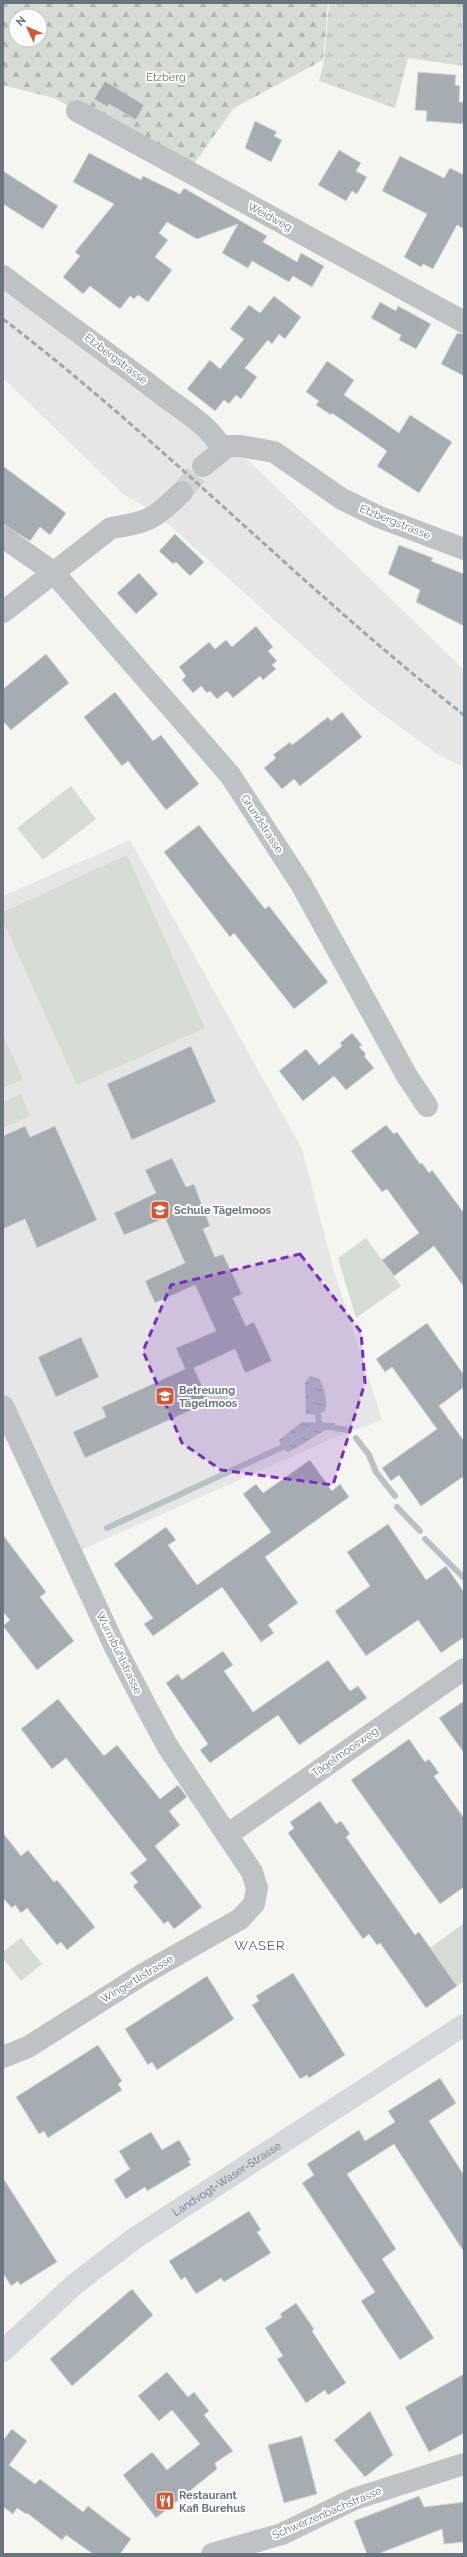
<svg xmlns="http://www.w3.org/2000/svg" width="467" height="2557" font-family="Raleway,sans-serif">
  <style>
    .built { fill: #e5e6e5 }
    .grass { fill: url(#grass-tufts) }
    .forest { fill: url(#forest-firs); fill-rule: evenodd }
    .park { fill: #d6dbd3 }
    .water { fill: url(#water-ripples) }
    .lines { fill: none; stroke-linecap: round; stroke-linejoin: round }
    .stream { stroke: #b7c2c6; stroke-width: 6 }
    .building { fill: #a6adb2; stroke: #d6d6d4 }
    .street-tunnel { stroke: #d1d5d6; stroke-width: 22; stroke-dasharray: 22 11; stroke-linecap: butt }
    .street { stroke: #bec2c5; stroke-width: 22 }
    .secondary { stroke: #d4d8dc; stroke-width: 22 }
    .rail { stroke: #a0a6aa; stroke-width: 3; stroke-dasharray: 6 3; stroke-linecap: butt }
    .marked { fill: #7b2cbf; fill-opacity: 0.2; stroke: #7b2cbf; stroke-width: 3; stroke-dasharray: 8 5; stroke-linejoin: round }
    .labels { text-anchor: middle; dominant-baseline: central; stroke-width: 4; stroke-linejoin: round; paint-order: stroke }
    .park-label { font-size: 11px; fill: #697865; stroke: #fff }
    .street-label { font-size: 11px; fill: #667580; stroke: #fff }
    .poi-label { font-size: 11px; font-weight: bold; fill: #667580; stroke: #fff; text-anchor: start }
    .quarter-label { font-size: 13px; letter-spacing: 1px; fill: #545e66; stroke: #fff }
  </style>
  <defs>
    <pattern id="grass-tufts" width="24" height="20" patternUnits="userSpaceOnUse"><rect width="24" height="20" fill="#d6dbd3"/><path d="M3 7l-1-3M5 7V3M7 7l1-3M15 17l-1-3M17 17v-4M19 17l1-3" fill="none" stroke="#b1b6b0"/></pattern>
    <pattern id="forest-firs" width="22" height="20" patternUnits="userSpaceOnUse"><rect width="22" height="20" fill="#d6dbd3"/><path d="M5 1l3.5 6h-7zM16 11l3.5 6h-7z" fill="#b1b6b0"/></pattern>
    <pattern id="water-ripples" width="26" height="14" patternUnits="userSpaceOnUse"><rect width="26" height="14" fill="#b7c2c6"/><path d="M2 4q2-2 4 0t4 0M15 11q2-2 4 0t4 0" fill="none" stroke="#99a2a6"/></pattern>
  </defs>
  <rect width="100%" height="100%" fill="#f5f5f2"/>
  <g class="built">
    <polygon points="3,290 245,457 464,670 464,767 437,754 362,699 157,514 123,494 3,378"/>
    <polygon points="130,840 302,1149 334,1271 382,1420 329,1440 72,1554 3,1406 3,896"/>
  </g>
  <polygon class="grass" points="329,3 464,3 464,66 408,58 395,108 319,81 324,61"/>
  <path class="forest" d="M3 3H328L323 60 234 108 188 172 54 98 3 85ZM16 16H40V40H16Z"/>
  <g class="park">
    <polygon points="71,786 96,819 43,860 17,828"/>
    <polygon points="127,855 205,1028 77,1085 3,921 3,912"/>
    <polygon points="3,1035 23,1079 3,1088"/>
    <polygon points="21,1094 30,1116 3,1128 3,1102"/>
    <polygon points="366,1238 401,1286 356,1318 338,1258"/>
    <polygon points="464,1923 464,1981 457,1986 430,1948"/>
    <polygon points="21,1938 42,1964 21,1981 3,1958 3,1952"/>
  </g>
  <g class="water">
    <path d="M310 1376 320 1379C324 1389 328 1400 325 1411L318 1415 306 1414 305 1383Z"/>
    <path d="M302 1422 335 1423V1426C318 1432 305 1444 288 1452L282 1449 279 1440Z"/>
  </g>
  <g class="lines">
    <g class="stream">
      <polyline points="318,1415 320,1427"/>
      <polyline points="328,1427 349,1430"/>
      <polyline points="356,1438 369,1455 376,1472 395,1496"/>
      <polyline points="397,1507 420,1531"/>
      <polyline points="107,1528 287,1445"/>
      <polyline points="425,1539 464,1578"/>
    </g>
  </g>
  <g class="building">
    <polygon points="418,72 456,75 455,85 460,86 459,102 464,102 464,124 426,121 427,111 415,110"/>
    <polygon points="105,81 144,105 136,120 109,104 108,107 94,99"/>
    <polygon points="255,121 277,132 274,136 282,140 271,162 245,148"/>
    <polygon points="339,150 361,163 356,171 367,177 357,194 352,191 346,201 318,185"/>
    <polygon points="89,153 141,180 143,176 180,194 184,188 267,236 263,242 297,262 301,253 324,266 312,287 293,276 289,282 252,261 248,268 222,253 238,224 197,239 167,222 159,233 168,240 155,257 172,270 148,302 138,295 134,299 130,296 120,309 90,286 83,294 63,277 80,256 75,252 114,204 73,182"/>
    <polygon points="400,156 444,178 450,168 464,175 464,229 457,225 433,269 423,264 421,267 404,257 427,214 382,191"/>
    <polygon points="3,171 58,206 43,229 3,204"/>
    <polygon points="274,296 301,317 285,339 279,334 272,344 268,340 245,368 257,377 241,399 236,395 229,404 224,400 215,411 187,389 210,360 220,369 244,339 230,329 249,305 260,313"/>
    <polygon points="380,302 396,311 398,306 431,324 416,349 399,340 401,335 371,318"/>
    <polygon points="457,333 464,334 464,376 441,364"/>
    <polygon points="327,361 354,380 344,395 399,433 410,415 452,442 419,493 377,466 387,451 332,413 331,415 316,405 319,401 306,392"/>
    <polygon points="3,466 66,513 50,535 40,527 30,541 3,524"/>
    <polygon points="175,534 204,562 190,576 176,562 173,564 159,551"/>
    <polygon points="399,545 433,558 431,561 464,574 464,626 416,602 420,590 388,574"/>
    <polygon points="139,573 158,594 136,614 117,593"/>
    <polygon points="256,626 273,647 268,651 277,661 272,665 276,669 263,680 260,676 233,698 227,691 217,699 210,691 207,693 201,686 193,693 182,680 186,676 179,667 209,642 215,649 226,640 232,647"/>
    <polygon points="46,654 69,683 11,730 3,721 3,689"/>
    <polygon points="115,692 153,741 161,735 199,784 166,810 128,761 122,766 84,717"/>
    <polygon points="342,712 362,737 300,786 294,779 282,789 264,768 276,758 273,755 290,742 292,745 328,717 331,721"/>
    <polygon points="199,825 265,909 269,906 328,982 294,1009 234,933 230,937 164,852"/>
    <polygon points="352,1033 362,1045 359,1047 366,1054 364,1056 374,1068 346,1090 334,1076 303,1101 279,1071 306,1049 319,1065 342,1046 340,1043"/>
    <polygon points="191,1046 216,1102 132,1140 107,1084"/>
    <polygon points="386,1125 394,1134 397,1132 420,1164 422,1163 429,1173 432,1170 464,1213 464,1287 434,1246 394,1276 382,1260 419,1233 387,1189 382,1192 351,1151"/>
    <polygon points="25,1126 30,1137 55,1126 97,1220 37,1248 25,1219 3,1229 3,1136"/>
    <polygon points="172,1158 186,1187 194,1184 210,1226 203,1229 215,1257 223,1254 242,1294 233,1298 246,1326 254,1322 272,1361 245,1373 235,1349 194,1368 209,1402 85,1458 73,1432 106,1417 102,1407 185,1369 176,1348 216,1331 195,1285 155,1303 145,1281 185,1263 165,1218 124,1235 114,1213 156,1193 145,1170"/>
    <polygon points="427,1323 464,1375 464,1387 439,1406 464,1441 464,1476 421,1506 399,1475 391,1481 382,1468 437,1429 392,1367 385,1372 376,1359"/>
    <polygon points="81,1337 99,1377 56,1397 38,1357"/>
    <polygon points="310,1460 332,1491 340,1484 349,1497 265,1557 298,1603 268,1625 274,1633 261,1642 222,1587 153,1636 144,1624 153,1618 114,1564 166,1527 176,1540 168,1545 197,1585 271,1532 243,1494 256,1484 263,1493"/>
    <polygon points="388,1524 426,1580 446,1566 464,1592 464,1637 441,1653 418,1620 366,1656 335,1611 370,1586 347,1552"/>
    <polygon points="3,1535 46,1592 40,1597 74,1641 37,1670 3,1626 10,1620 3,1612"/>
    <polygon points="223,1651 233,1665 224,1671 253,1712 328,1660 350,1691 358,1686 367,1698 299,1745 278,1715 210,1763 200,1750 208,1744 166,1683 178,1674 182,1680"/>
    <polygon points="58,1699 104,1756 117,1745 160,1799 178,1785 187,1797 169,1811 180,1825 155,1846 202,1907 174,1929 168,1921 164,1924 133,1886 138,1882 130,1873 147,1860 66,1758 52,1769 21,1729"/>
    <polygon points="464,1701 464,1753 439,1718"/>
    <polygon points="409,1739 425,1762 429,1759 439,1773 434,1776 464,1818 464,1887 440,1904 351,1780"/>
    <polygon points="320,1801 336,1824 341,1821 350,1834 346,1837 415,1935 419,1932 457,1986 426,2008 380,1943 377,1945 369,1934 363,1939 288,1833 294,1828 290,1822"/>
    <polygon points="3,1833 21,1856 28,1850 54,1882 57,1880 95,1927 67,1950 61,1942 57,1945 27,1908 21,1913 15,1905 12,1908 3,1898"/>
    <polygon points="293,1973 345,2055 309,2078 307,2075 300,2079 252,2005 259,2001 256,1996"/>
    <polygon points="207,1976 234,2019 157,2070 152,2062 148,2065 125,2029"/>
    <polygon points="98,2045 122,2081 118,2084 122,2090 48,2138 44,2131 39,2134 16,2097"/>
    <polygon points="440,2078 456,2103 429,2121 464,2175 464,2252 394,2144 347,2174 396,2249 382,2259 434,2338 400,2360 361,2301 375,2292 302,2183 314,2175 307,2164 359,2130 365,2141 395,2122 388,2111"/>
    <polygon points="151,2132 162,2150 179,2140 191,2160 188,2161 191,2165 147,2191 145,2187 126,2199 114,2180 130,2169 119,2151"/>
    <polygon points="3,2178 57,2262 20,2285 18,2281 11,2286 3,2273"/>
    <polygon points="249,2211 261,2230 257,2232 271,2253 224,2282 221,2278 196,2294 185,2277 181,2280 169,2261"/>
    <polygon points="132,2289 153,2315 72,2386 50,2359"/>
    <polygon points="296,2303 314,2329 312,2331 346,2383 328,2395 325,2390 306,2403 277,2359 283,2356 265,2328 282,2317 280,2314"/>
    <polygon points="167,2372 188,2397 194,2392 209,2411 204,2415 233,2451 215,2463 217,2469 156,2518 123,2475 152,2452 167,2470 200,2444 172,2410 159,2421 138,2396"/>
    <polygon points="464,2374 464,2433 429,2452 405,2407"/>
    <polygon points="370,2411 393,2455 365,2477 334,2440"/>
    <polygon points="12,2429 27,2441 9,2465 35,2484 40,2479 83,2512 88,2506 131,2539 120,2554 93,2554 66,2535 62,2540 27,2513 26,2514 17,2508 13,2514 3,2507 3,2440"/>
    <polygon points="302,2436 317,2494 284,2503 268,2445"/>
    <polygon points="419,2496 424,2507 464,2502 464,2542 444,2544 442,2529 378,2554 367,2554 354,2521"/>
  </g>
  <g class="lines">
    <polyline class="street-tunnel" points="182,492 203,466"/>
    <g class="street">
      <polyline points="77,111 464,322"/>
      <path d="M3 276C56 317 111 355 164 396 184 411 211 427 222 449"/>
      <polyline points="203,466 228,446 241,446 274,452 342,499 379,517 464,549"/>
      <polyline points="3,537 53,572 230,775 301,884 407,1076 427,1106"/>
      <path d="M3 612 111 528C150 522 154 519 182 492"/>
      <polyline points="3,1406 116,1649 149,1712 168,1747 252,1872 257,1888 254,1904 240,1919 145,1973 28,2047 3,2057"/>
      <polyline points="227,1835 464,1669"/>
      <polyline points="212,2554 282,2534 354,2499 464,2464"/>
    </g>
    <path class="secondary" id="s1" d="M3 2351 75 2284 135 2238 464 2025"/>
    <path class="rail" d="M3 319C164 442 304 590 464 715"/>
  </g>
  <path class="marked" d="M300 1254 361 1332 365 1383 333 1485 221 1470 182 1443 143 1351 171 1285Z"/>
  <defs>
    <symbol id="school-square" viewBox="-11 -11 22 22"><rect x="-9" y="-9" width="18" height="18" rx="4" fill="#d45533" stroke="#fff"/><path d="M0-5L7-2L0 1L-7-2ZM-4 1L0 2.5L4 1V4Q0 6-4 4Z" fill="#fff"/></symbol>
    <symbol id="restaurant-square" viewBox="-11 -11 22 22"><rect x="-9" y="-9" width="18" height="18" rx="4" fill="#d45533" stroke="#fff"/><path d="M-5-6h1v4h1v-4h1v4h1v-4h1v5L-1.5 .5V6h-2V.5L-5-1ZM5-6V6H3V1.5H1.5Q1.5-4 5-6Z" fill="#fff"/></symbol>
  </defs>
  <g fill-rule="evenodd">
    <use href="#school-square" x="149" y="1199" width="22" height="22"/>
    <use href="#school-square" x="154" y="1385" width="22" height="22"/>
    <use href="#restaurant-square" x="154" y="2490" width="22" height="22"/>
  </g>
  <g class="labels">
    <g class="park-label">
      <text x="166" y="77">Etzberg</text>
    </g>
    <g class="street-label">
      <text transform="translate(270 217) rotate(28)">Weidweg</text>
      <text transform="translate(116 359) rotate(37)">Etzbergstrasse</text>
      <text transform="translate(395 522) rotate(22)">Etzbergstrasse</text>
      <text transform="translate(262 824) rotate(57)">Grundstrasse</text>
      <text transform="translate(119 1653) rotate(64)">Wurmbühlstrasse</text>
      <text transform="translate(345 1752) rotate(-35)">Tägelmoosweg</text>
      <text transform="translate(137 1979) rotate(-31)">Wingertlistrasse</text>
      <text stroke="none"><textPath href="#s1" startOffset="283">Landvogt-Waser-Strasse</textPath></text>
      <text transform="translate(327 2513) rotate(-23)">Schwerzenbachstrasse</text>
    </g>
    <g class="poi-label">
      <text x="174" y="1210">Schule Tägelmoos</text>
      <text x="179" y="1390">Betreuung<tspan x="179" dy="13">Tägelmoos</tspan></text>
      <text x="179" y="2495">Restaurant<tspan x="179" dy="13">Kafi Burehus</tspan></text>
    </g>
    <g class="quarter-label">
      <text x="260" y="1945">WASER</text>
    </g>
  </g>
  <rect width="467" height="2557" fill="none" stroke="#667580" stroke-width="8"/>
  <g transform="translate(28 28) rotate(314)"><circle r="19" fill="#ffffff" stroke="#c2c8cc"/>
  <path d="M0-3L7 15L0 10L-7 15Z" fill="#d45533"/>
  <text y="-6" font-size="11" font-weight="bold" text-anchor="middle" fill="#667580">N</text>
  </g>
</svg>
